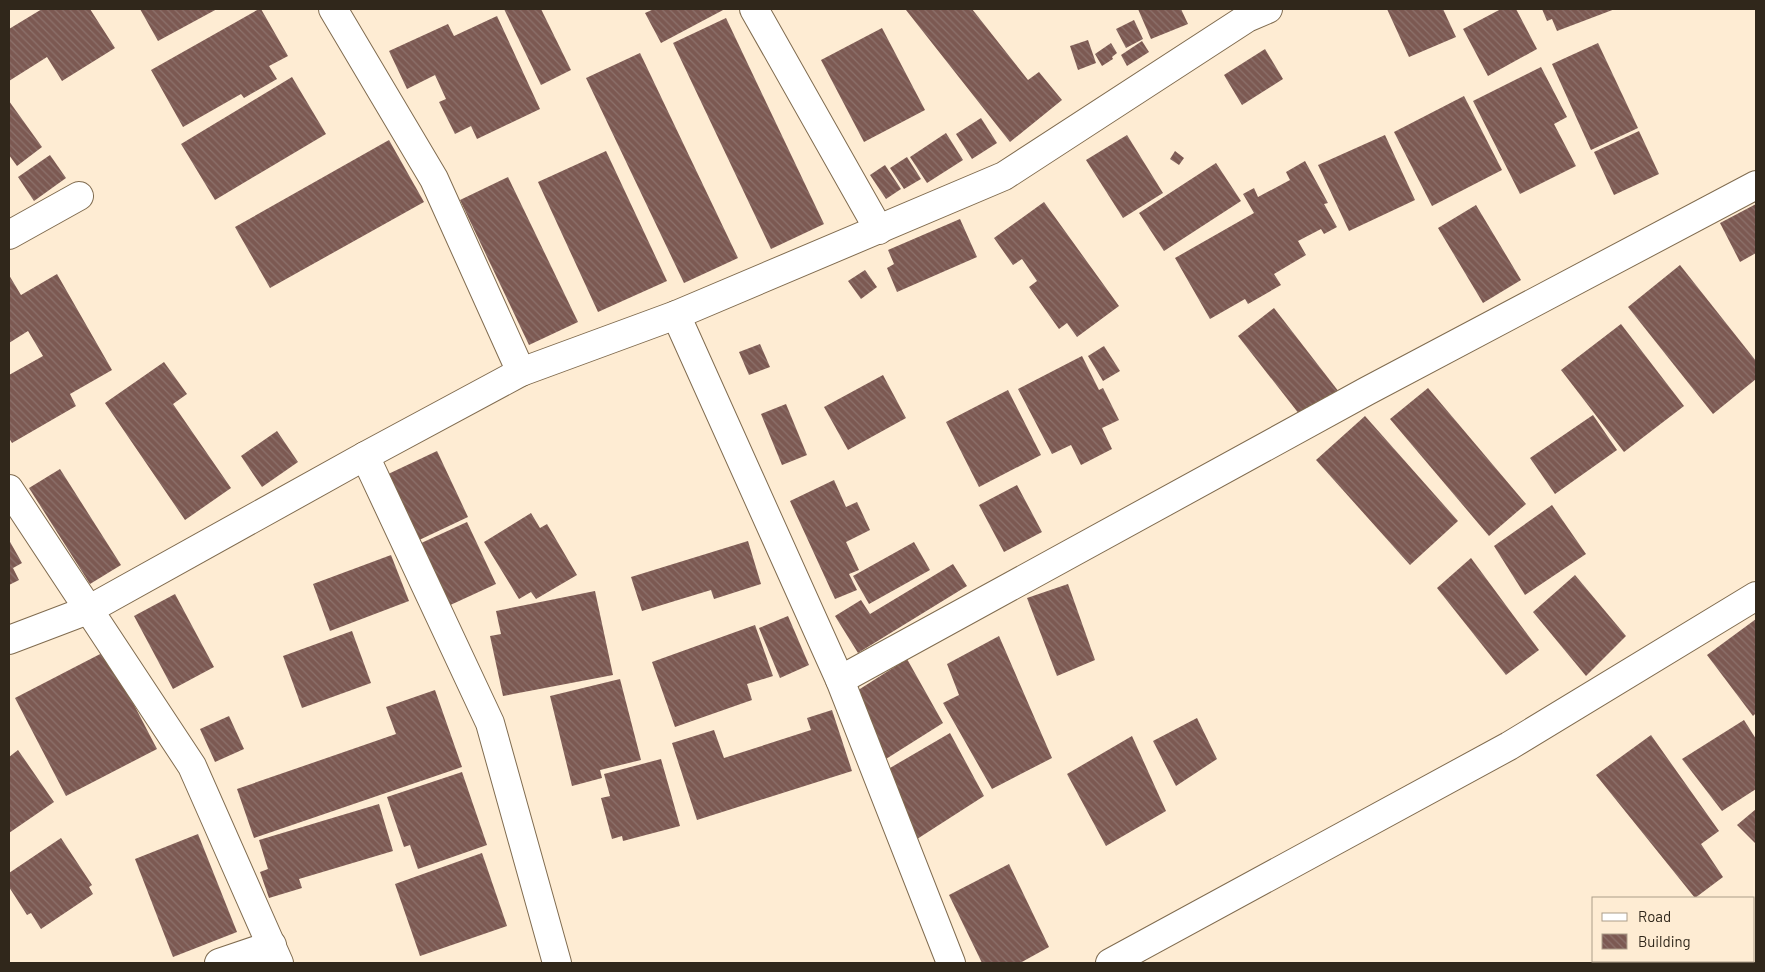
<svg xmlns="http://www.w3.org/2000/svg" width="1765" height="972" font-family="Barlow,sans-serif">
  <style>
    .building { fill: url(#building-back-hatch) }
    .lines { fill: none; stroke-linecap: round; stroke-linejoin: round }
    .minor-casing { stroke: #806c50; stroke-width: 30 }
    .minor { stroke: #fff; stroke-width: 28 }
  </style>
  <defs>
    <pattern id="building-back-hatch" width="6" height="6" patternUnits="userSpaceOnUse" patternTransform="scale(1.25)"><rect width="6" height="6" fill="#7c5952"/><path d="M-1 5l2 2M0 0l6 6M5-1l2 2" fill="none" stroke="#8d726c"/></pattern>
  </defs>
  <rect width="100%" height="100%" fill="#feecd3"/>
  <g class="building">
    <polygon points="42,9 90,9 115,48 62,81 47,57 9,81 9,29"/>
    <polygon points="140,9 217,9 158,41"/>
    <polygon points="259,9 261,9 288,56 269,66 277,79 244,98 241,94 183,127 151,70"/>
    <polygon points="504,9 541,9 571,70 541,85"/>
    <polygon points="654,9 725,9 661,43 645,13"/>
    <polygon points="908,9 972,9 1028,80 1039,72 1062,100 1010,142 906,10"/>
    <polygon points="1138,9 1181,9 1188,24 1151,39"/>
    <polygon points="1387,9 1443,9 1456,37 1409,57"/>
    <polygon points="1501,9 1516,9 1537,49 1488,76 1463,29"/>
    <polygon points="1542,9 1615,9 1557,31 1552,19 1547,21"/>
    <polygon points="497,16 540,109 477,139 471,126 455,134 439,102 446,99 435,75 407,89 389,51 448,24 454,36"/>
    <polygon points="726,18 824,224 771,249 673,43"/>
    <polygon points="1134,20 1143,39 1126,48 1116,29"/>
    <polygon points="882,28 925,110 864,142 821,60"/>
    <polygon points="1088,40 1096,63 1078,70 1070,46"/>
    <polygon points="1142,41 1149,52 1127,66 1121,55"/>
    <polygon points="1111,43 1117,53 1112,57 1113,59 1102,66 1095,54"/>
    <polygon points="1598,43 1638,128 1591,150 1552,64"/>
    <polygon points="1265,49 1283,79 1242,105 1224,75"/>
    <polygon points="640,53 738,258 684,283 586,78"/>
    <polygon points="1541,67 1567,117 1554,124 1576,166 1520,194 1473,101"/>
    <polygon points="292,77 326,134 215,200 181,144"/>
    <polygon points="1464,96 1502,170 1432,206 1394,132"/>
    <polygon points="9,101 42,147 17,166 9,155"/>
    <polygon points="981,118 997,143 972,159 956,134"/>
    <polygon points="1639,131 1659,174 1614,195 1594,152"/>
    <polygon points="946,133 963,160 927,183 910,157"/>
    <polygon points="1127,135 1163,193 1123,218 1086,160"/>
    <polygon points="1385,135 1415,200 1349,231 1318,165"/>
    <polygon points="389,140 424,202 270,288 235,227"/>
    <polygon points="606,151 667,281 598,312 538,182"/>
    <polygon points="1175,151 1184,158 1179,165 1170,159"/>
    <polygon points="50,155 66,178 34,201 18,177"/>
    <polygon points="907,157 921,179 904,189 890,168"/>
    <polygon points="1305,161 1328,203 1324,204 1337,227 1324,234 1321,229 1298,241 1306,255 1274,274 1281,285 1248,304 1245,299 1210,319 1175,258 1254,213 1243,194 1254,188 1258,197 1290,180 1286,172"/>
    <polygon points="1216,163 1241,201 1164,251 1139,213"/>
    <polygon points="885,165 901,189 886,199 870,175"/>
    <polygon points="508,177 578,322 529,345 460,200"/>
    <polygon points="1044,202 1119,306 1077,337 1067,323 1059,329 1029,287 1037,281 1022,259 1013,265 994,238"/>
    <polygon points="1756,204 1756,253 1740,262 1720,223"/>
    <polygon points="1476,205 1521,280 1483,303 1438,228"/>
    <polygon points="960,219 977,257 897,292 887,268 894,264 888,250"/>
    <polygon points="1680,265 1756,361 1756,379 1713,414 1628,307"/>
    <polygon points="865,270 877,287 861,299 848,281"/>
    <polygon points="57,274 112,370 70,394 76,406 12,443 9,438 9,375 43,356 28,331 9,343 9,275 21,295"/>
    <polygon points="1274,308 1339,392 1303,419 1238,336"/>
    <polygon points="1621,324 1684,406 1624,452 1561,370"/>
    <polygon points="760,344 770,367 749,375 739,352"/>
    <polygon points="1104,346 1120,371 1103,381 1088,356"/>
    <polygon points="1082,356 1099,390 1103,388 1119,420 1102,428 1112,449 1081,465 1071,445 1052,454 1018,389"/>
    <polygon points="164,362 187,394 173,404 231,488 185,520 105,403"/>
    <polygon points="883,375 906,418 848,450 824,407"/>
    <polygon points="1428,388 1526,504 1489,536 1390,419"/>
    <polygon points="1008,390 1041,455 979,487 946,422"/>
    <polygon points="786,404 807,455 782,465 761,414"/>
    <polygon points="1593,415 1617,450 1555,494 1530,458"/>
    <polygon points="1365,416 1458,521 1410,565 1316,460"/>
    <polygon points="277,431 298,462 262,487 241,456"/>
    <polygon points="437,451 468,517 415,542 384,476"/>
    <polygon points="60,469 121,565 90,584 29,488"/>
    <polygon points="834,480 846,507 857,502 870,530 846,542 859,570 849,574 857,590 835,599 790,501"/>
    <polygon points="1017,485 1042,532 1004,552 979,505"/>
    <polygon points="1552,505 1586,554 1525,595 1494,546"/>
    <polygon points="531,513 540,528 547,524 577,575 536,599 531,592 519,599 484,542"/>
    <polygon points="467,522 496,584 446,607 417,545"/>
    <polygon points="9,540 22,563 13,568 19,580 9,585"/>
    <polygon points="748,541 761,584 714,599 711,590 642,611 631,577"/>
    <polygon points="914,542 930,570 869,604 853,576"/>
    <polygon points="391,555 409,601 330,631 313,584"/>
    <polygon points="1471,558 1539,650 1506,675 1437,588"/>
    <polygon points="953,564 967,586 858,653 835,616 861,600 870,614"/>
    <polygon points="1575,575 1626,636 1586,676 1533,612"/>
    <polygon points="1068,584 1095,660 1057,676 1027,598"/>
    <polygon points="595,591 613,675 503,696 490,636 501,634 496,611"/>
    <polygon points="175,594 214,667 173,689 134,616"/>
    <polygon points="788,616 809,665 780,678 759,628"/>
    <polygon points="1756,619 1756,713 1753,716 1707,655"/>
    <polygon points="755,625 773,676 747,684 752,700 675,727 652,662"/>
    <polygon points="352,631 371,683 302,708 283,656"/>
    <polygon points="999,636 1052,758 992,789 943,703 959,695 947,664"/>
    <polygon points="106,651 157,749 66,796 15,698"/>
    <polygon points="907,659 943,723 878,764 841,701"/>
    <polygon points="620,679 641,760 600,770 602,778 572,786 550,696"/>
    <polygon points="435,690 462,767 254,838 237,789 396,734 386,707"/>
    <polygon points="832,710 852,771 697,820 672,743 714,730 724,758 811,730 807,718"/>
    <polygon points="229,716 244,749 215,762 200,729"/>
    <polygon points="1197,718 1217,759 1176,786 1153,741"/>
    <polygon points="1744,720 1756,739 1756,789 1722,811 1682,759"/>
    <polygon points="950,733 984,796 914,841 878,775"/>
    <polygon points="1651,735 1719,831 1701,844 1723,877 1695,898 1596,775"/>
    <polygon points="1132,736 1166,811 1106,846 1067,774"/>
    <polygon points="18,750 54,802 9,833 9,757"/>
    <polygon points="661,759 680,826 623,841 622,836 612,839 601,798 610,796 604,774"/>
    <polygon points="462,772 487,845 418,869 410,845 404,847 387,797"/>
    <polygon points="379,804 393,851 299,879 302,888 269,898 260,872 268,869 259,840"/>
    <polygon points="1756,809 1756,844 1737,825"/>
    <polygon points="198,834 237,932 173,957 135,859"/>
    <polygon points="61,838 92,885 89,887 93,894 41,929 31,913 27,915 9,887 9,873"/>
    <polygon points="482,853 507,926 420,956 395,884"/>
    <polygon points="1009,864 1049,947 1020,963 982,963 949,895"/>
    <polygon points="1677,961 1728,961 1730,963 1679,963"/>
  </g>
  <g class="lines">
    <defs>
      <g id="minor">
        <polyline points="333,9 434,179 521,372"/>
        <polyline points="754,9 879,230"/>
        <polyline points="9,235 79,196"/>
        <polyline points="676,315 840,680 951,963"/>
        <polyline points="365,456 490,723 557,963"/>
        <polyline points="9,489 192,766 279,963"/>
        <polyline points="9,640 88,610 365,456 521,372 676,315 1004,176 1247,18 1268,9"/>
        <polyline points="840,680 1367,391 1756,185"/>
        <polyline points="219,963 272,945"/>
        <polyline points="1110,963 1509,746 1756,596"/>
      </g>
    </defs>
    <use href="#minor" class="minor-casing"/>
    <use href="#minor" class="minor"/>
  </g>
  <rect width="1765" height="972" fill="none" stroke="#30271b" stroke-width="20"/>
  <rect x="1592" y="897" width="162" height="65" fill="#feecd3" stroke="#ac9d89"/>
  <rect x="1602" y="913" width="25" height="8" fill="#ffffff" stroke="#ac9d89"/>
  <text x="1638" y="922" font-size="15" fill="#30271b">Road</text>
  <rect x="1602" y="934" width="25" height="15" fill="url(#building-back-hatch)" stroke="#ac9d89"/>
  <text x="1638" y="947" font-size="15" fill="#30271b">Building</text>
</svg>
